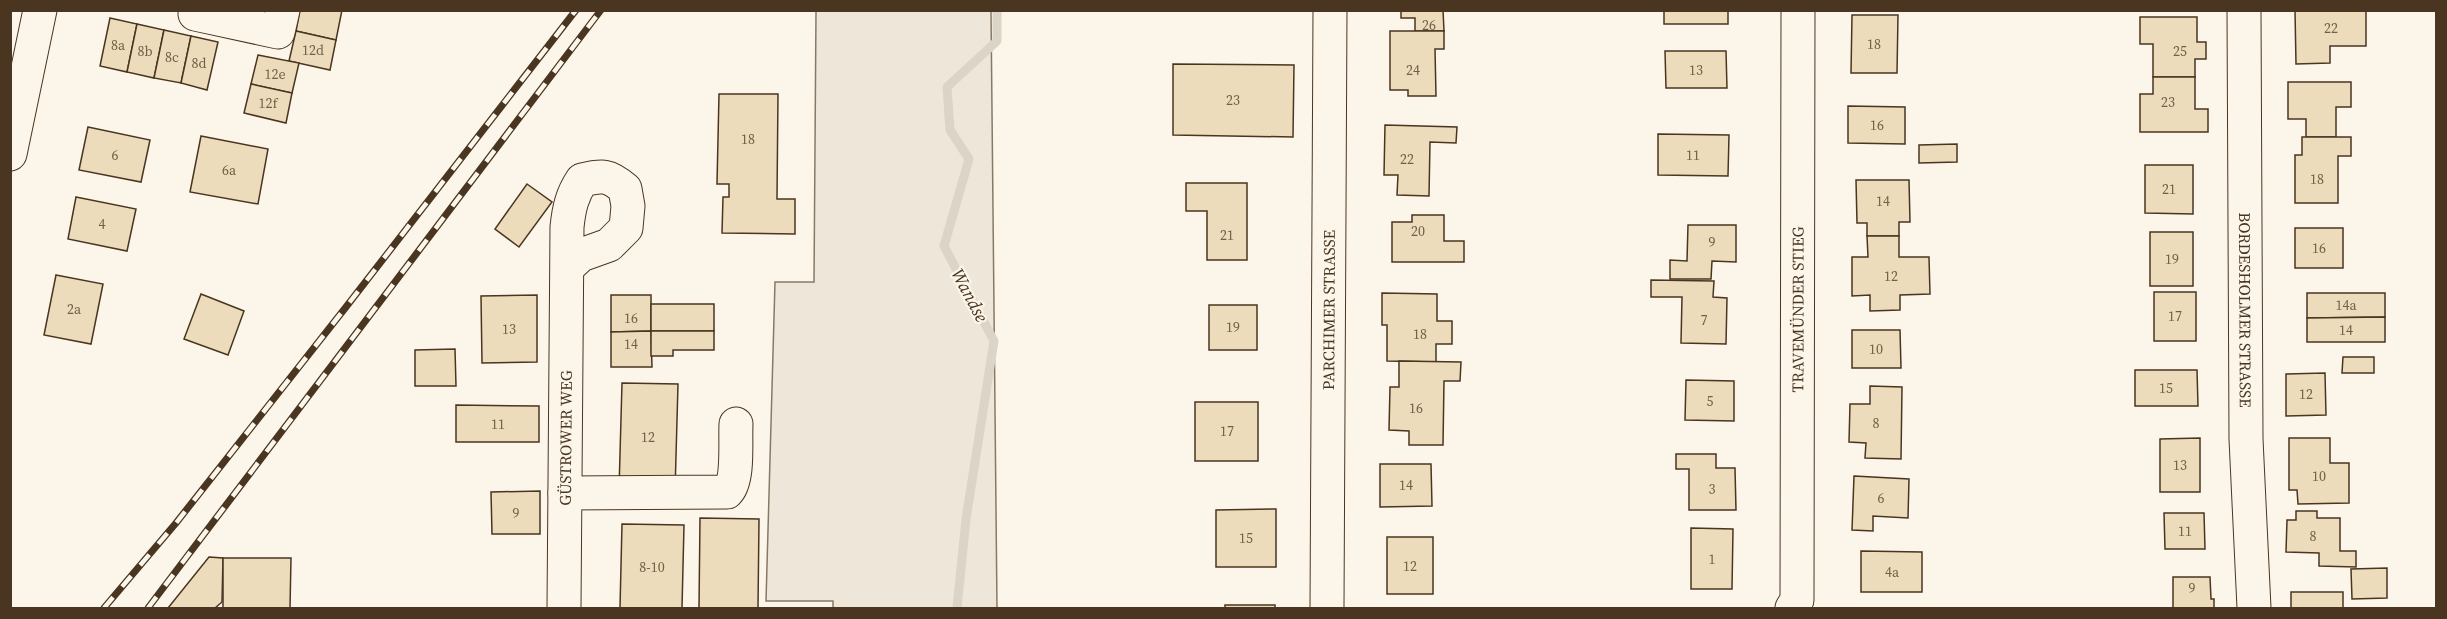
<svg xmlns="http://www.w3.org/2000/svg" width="2447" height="619" font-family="'Source Serif 4',serif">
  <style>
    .green { fill: #ede6d9; stroke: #887966; stroke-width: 1.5 }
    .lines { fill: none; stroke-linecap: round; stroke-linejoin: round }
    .stream { stroke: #dcd4c6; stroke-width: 9 }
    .building { fill: #ecdcbc; stroke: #4a3520; stroke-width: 1.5 }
    .minor-casing { stroke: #4a3520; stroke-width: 35 }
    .minor { stroke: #fbf6e9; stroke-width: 33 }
    .rail-casing { stroke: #4a3520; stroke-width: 7 }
    .rail { stroke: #fbf6e9; stroke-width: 4.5; stroke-dasharray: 14; stroke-linecap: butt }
    .labels { text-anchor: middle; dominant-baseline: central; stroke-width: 4.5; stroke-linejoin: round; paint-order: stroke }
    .number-label { font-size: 14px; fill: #725f47 }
    .street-label { font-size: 16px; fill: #4a3520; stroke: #fbf6e9 }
    .water-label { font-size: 18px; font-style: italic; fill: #4a3520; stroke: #fbf6e9 }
  </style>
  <rect width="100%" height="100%" fill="#fbf6e9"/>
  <polygon class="green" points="816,11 991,11 997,608 833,608 833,601 766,601 775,282 814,282"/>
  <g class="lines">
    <polyline class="stream" points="957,608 966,519 994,341 944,246 969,159 950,130 947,87 997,41 997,10"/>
  </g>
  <g class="building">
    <polygon points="300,10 342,10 336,40 296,31"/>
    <polygon points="1401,10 1443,10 1444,31 1415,31 1415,18 1401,18"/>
    <rect x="1664" y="10" width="64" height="14"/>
    <polygon points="2295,10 2366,10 2366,46 2330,46 2330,63 2296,64"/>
    <polygon points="1852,15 1898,15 1897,73 1851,73"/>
    <polygon points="2140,17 2197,17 2197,42 2206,42 2206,59 2195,59 2195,77 2153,77 2153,44 2140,44"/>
    <polygon points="110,18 137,24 127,72 100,66"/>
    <polygon points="137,24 164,30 154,78 127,72"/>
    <polygon points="164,30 191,36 181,83 154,78"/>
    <polygon points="296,31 336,40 330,70 289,61"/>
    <polygon points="1390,31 1444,31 1444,49 1435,49 1436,96 1408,96 1408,90 1390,90"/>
    <polygon points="191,36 218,42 207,90 181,83"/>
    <polygon points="1665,51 1726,51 1727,88 1666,88"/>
    <polygon points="258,55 299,63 292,93 251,84"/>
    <polygon points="1173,64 1294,65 1293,137 1173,135"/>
    <polygon points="2153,77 2195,77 2195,109 2208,109 2208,132 2140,132 2140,94 2153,94"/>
    <polygon points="2288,82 2351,82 2351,107 2336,107 2336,137 2306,137 2306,119 2288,119"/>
    <polygon points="251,84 292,93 286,123 244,113"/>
    <polygon points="719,94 778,94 777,199 795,199 795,234 722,233 723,197 729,197 729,184 717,184"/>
    <polygon points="1848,106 1905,107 1905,144 1848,143"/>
    <polygon points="1385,125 1457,127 1456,143 1430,142 1429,196 1397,195 1398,175 1384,175"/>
    <polygon points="88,127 150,140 141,182 79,170"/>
    <polygon points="1658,134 1729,135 1728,176 1658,175"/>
    <polygon points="201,136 268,149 258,204 190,192"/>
    <polygon points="2302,137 2351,137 2351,156 2338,156 2338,203 2295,203 2295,155 2302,155"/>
    <polygon points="1957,144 1957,162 1919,163 1919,145"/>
    <polygon points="2145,165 2193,165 2193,214 2145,213"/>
    <polygon points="1856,180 1909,180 1910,222 1899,222 1899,236 1867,236 1867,223 1857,223"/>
    <polygon points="1186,183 1247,183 1247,260 1207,260 1207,211 1186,211"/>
    <polygon points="527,184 552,202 519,247 495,229"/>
    <polygon points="76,197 136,209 127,251 68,239"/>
    <polygon points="1412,215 1444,215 1444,241 1464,241 1464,262 1392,262 1392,222 1412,222"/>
    <polygon points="1688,225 1736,225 1736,262 1712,261 1711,279 1670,279 1670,260 1687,261"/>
    <rect x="2295" y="228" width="48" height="40"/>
    <rect x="2150" y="232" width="43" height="54"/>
    <polygon points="1867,236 1899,236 1899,257 1929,257 1930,294 1900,295 1900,310 1870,311 1870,295 1852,296 1852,257 1868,257"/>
    <polygon points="56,275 103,284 91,344 44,335"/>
    <polygon points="1651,280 1714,281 1713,297 1727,298 1726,344 1681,343 1682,297 1651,297"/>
    <rect x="2154" y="292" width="42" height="49"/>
    <polygon points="1382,293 1437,294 1437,321 1452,321 1452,344 1436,344 1436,362 1387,361 1387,325 1382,325"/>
    <polygon points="2307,293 2385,293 2385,317 2307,318"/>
    <polygon points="201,294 244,311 228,355 184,339"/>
    <polygon points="537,295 537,362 482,363 481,296"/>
    <polygon points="611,295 651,295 651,331 611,332"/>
    <rect x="651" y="304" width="63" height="27"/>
    <rect x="1209" y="305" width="48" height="45"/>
    <polygon points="2385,317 2385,342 2307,342 2307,318"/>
    <polygon points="1852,330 1900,330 1901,368 1852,368"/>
    <polygon points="651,331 652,367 611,367 611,332"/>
    <polygon points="651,331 714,331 714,350 673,350 673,356 651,356"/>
    <polygon points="455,349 456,386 415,386 415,350"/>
    <polygon points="2343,357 2374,357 2374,373 2342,373"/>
    <polygon points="1399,361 1461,362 1460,381 1444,381 1443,445 1409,445 1409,431 1389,430 1390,387 1399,387"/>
    <polygon points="2135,370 2197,370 2198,406 2135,406"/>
    <polygon points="2325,373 2326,415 2286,416 2286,374"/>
    <polygon points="1686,380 1734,381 1734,421 1685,420"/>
    <polygon points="622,383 678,384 675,492 619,490"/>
    <polygon points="1870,386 1902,387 1901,459 1865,458 1866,443 1849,442 1850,404 1870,404"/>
    <rect x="1195" y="402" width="63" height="59"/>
    <polygon points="456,405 539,406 539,442 456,442"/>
    <polygon points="2200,438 2200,492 2160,492 2160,439"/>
    <polygon points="2289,438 2330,438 2330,463 2349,463 2349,503 2298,504 2297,490 2289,490"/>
    <polygon points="1676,454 1716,454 1716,468 1735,468 1736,510 1689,510 1689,469 1676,469"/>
    <polygon points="1380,464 1431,464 1432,506 1380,507"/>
    <polygon points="1854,476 1909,479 1908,518 1873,516 1873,531 1852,530"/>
    <polygon points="540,491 540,534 492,534 491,492"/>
    <polygon points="1276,509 1276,567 1216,567 1216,510"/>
    <polygon points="2296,511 2317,511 2317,518 2340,518 2340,551 2356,551 2356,567 2319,566 2319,553 2286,552 2287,520 2296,520"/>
    <polygon points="2164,513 2204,513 2205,549 2165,549"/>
    <polygon points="700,518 759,519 758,608 699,608"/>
    <polygon points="622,524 684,525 682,608 620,608"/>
    <polygon points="1691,528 1733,529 1732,589 1691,589"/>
    <rect x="1387" y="537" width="46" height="57"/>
    <polygon points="1861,551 1922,552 1922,592 1861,592"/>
    <polygon points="209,557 223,558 222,602 215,608 168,608"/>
    <polygon points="223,558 291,558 290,608 223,608"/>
    <polygon points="2387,568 2387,598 2352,599 2351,569"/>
    <polygon points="2173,577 2210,577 2211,599 2214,599 2214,608 2173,608"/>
    <rect x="2291" y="592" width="52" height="16"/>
    <rect x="1225" y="605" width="50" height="3"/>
  </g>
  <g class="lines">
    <defs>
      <g id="minor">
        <polyline points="196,10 195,14 278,32 283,10"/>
        <path id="s1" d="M2244 10 2246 439 2254 608"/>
        <polyline points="10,154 40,10"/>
        <path d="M565 493 727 492C739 481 735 441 736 424"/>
        <path id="s2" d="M564 608 567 227C569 208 572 195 582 180 603 175 609 175 625 189L628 206 626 228 609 245 581 255 567 268"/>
        <path id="s3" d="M1327 608 1330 10"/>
        <path id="s4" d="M1792 608 1797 600 1798 10"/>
      </g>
    </defs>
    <use href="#minor" class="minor-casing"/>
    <use href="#minor" class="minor"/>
    <defs>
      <g id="rail">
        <polyline points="104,608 176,523 346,307 576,10"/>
        <polyline points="148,608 601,10"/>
      </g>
    </defs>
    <use href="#rail" class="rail-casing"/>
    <use href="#rail" class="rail"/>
  </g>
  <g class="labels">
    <g class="number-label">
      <text x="1429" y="25">26</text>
      <text x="2331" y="28">22</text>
      <text x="1874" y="44">18</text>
      <text x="118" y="45">8a</text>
      <text x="313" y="50">12d</text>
      <text x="145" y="51">8b</text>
      <text x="2180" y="51">25</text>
      <text x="172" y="57">8c</text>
      <text x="199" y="63">8d</text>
      <text x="1413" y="70">24</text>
      <text x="1696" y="70">13</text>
      <text x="275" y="74">12e</text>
      <text x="1233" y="100">23</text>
      <text x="2168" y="102">23</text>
      <text x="268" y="103">12f</text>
      <text x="1877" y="125">16</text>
      <text x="748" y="139">18</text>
      <text x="115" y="155">6</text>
      <text x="1693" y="155">11</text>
      <text x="1407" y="159">22</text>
      <text x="229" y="170">6a</text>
      <text x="2317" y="179">18</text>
      <text x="2169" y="189">21</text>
      <text x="1883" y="201">14</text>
      <text x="102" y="224">4</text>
      <text x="1418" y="231">20</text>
      <text x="1227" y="235">21</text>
      <text x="1712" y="242">9</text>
      <text x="2319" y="248">16</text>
      <text x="2172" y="259">19</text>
      <text x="1891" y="276">12</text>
      <text x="2346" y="305">14a</text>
      <text x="74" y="309">2a</text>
      <text x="2175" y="316">17</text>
      <text x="631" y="318">16</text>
      <text x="1704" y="320">7</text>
      <text x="1233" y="327">19</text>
      <text x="509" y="329">13</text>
      <text x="2346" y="330">14</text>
      <text x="1420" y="334">18</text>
      <text x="631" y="344">14</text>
      <text x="1876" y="349">10</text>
      <text x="2166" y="388">15</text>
      <text x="2306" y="394">12</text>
      <text x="1710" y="401">5</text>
      <text x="1416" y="408">16</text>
      <text x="1876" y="423">8</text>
      <text x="498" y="424">11</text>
      <text x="1227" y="431">17</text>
      <text x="648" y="437">12</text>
      <text x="2180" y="465">13</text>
      <text x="2319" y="476">10</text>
      <text x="1406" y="485">14</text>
      <text x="1712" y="489">3</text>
      <text x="1881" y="498">6</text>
      <text x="516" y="513">9</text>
      <text x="2185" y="531">11</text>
      <text x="2313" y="536">8</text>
      <text x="1246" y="538">15</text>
      <text x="1712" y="559">1</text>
      <text x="1410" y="566">12</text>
      <text x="652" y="567">8-10</text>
      <text x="1892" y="572">4a</text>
      <text x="2192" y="588">9</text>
    </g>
    <g class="street-label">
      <text stroke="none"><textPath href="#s3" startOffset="298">PARCHIMER STRASSE</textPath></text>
      <text stroke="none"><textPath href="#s4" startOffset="300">TRAVEMÜNDER STIEG</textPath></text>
      <text stroke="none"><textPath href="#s1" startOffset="300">BORDESHOLMER STRASSE</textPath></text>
      <text stroke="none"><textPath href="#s2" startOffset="170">GÜSTROWER WEG</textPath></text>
    </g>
    <g class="water-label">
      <text transform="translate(970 295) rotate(62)">Wandse</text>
    </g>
  </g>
  <rect width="2447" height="619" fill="none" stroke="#4a3520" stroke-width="24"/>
</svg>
